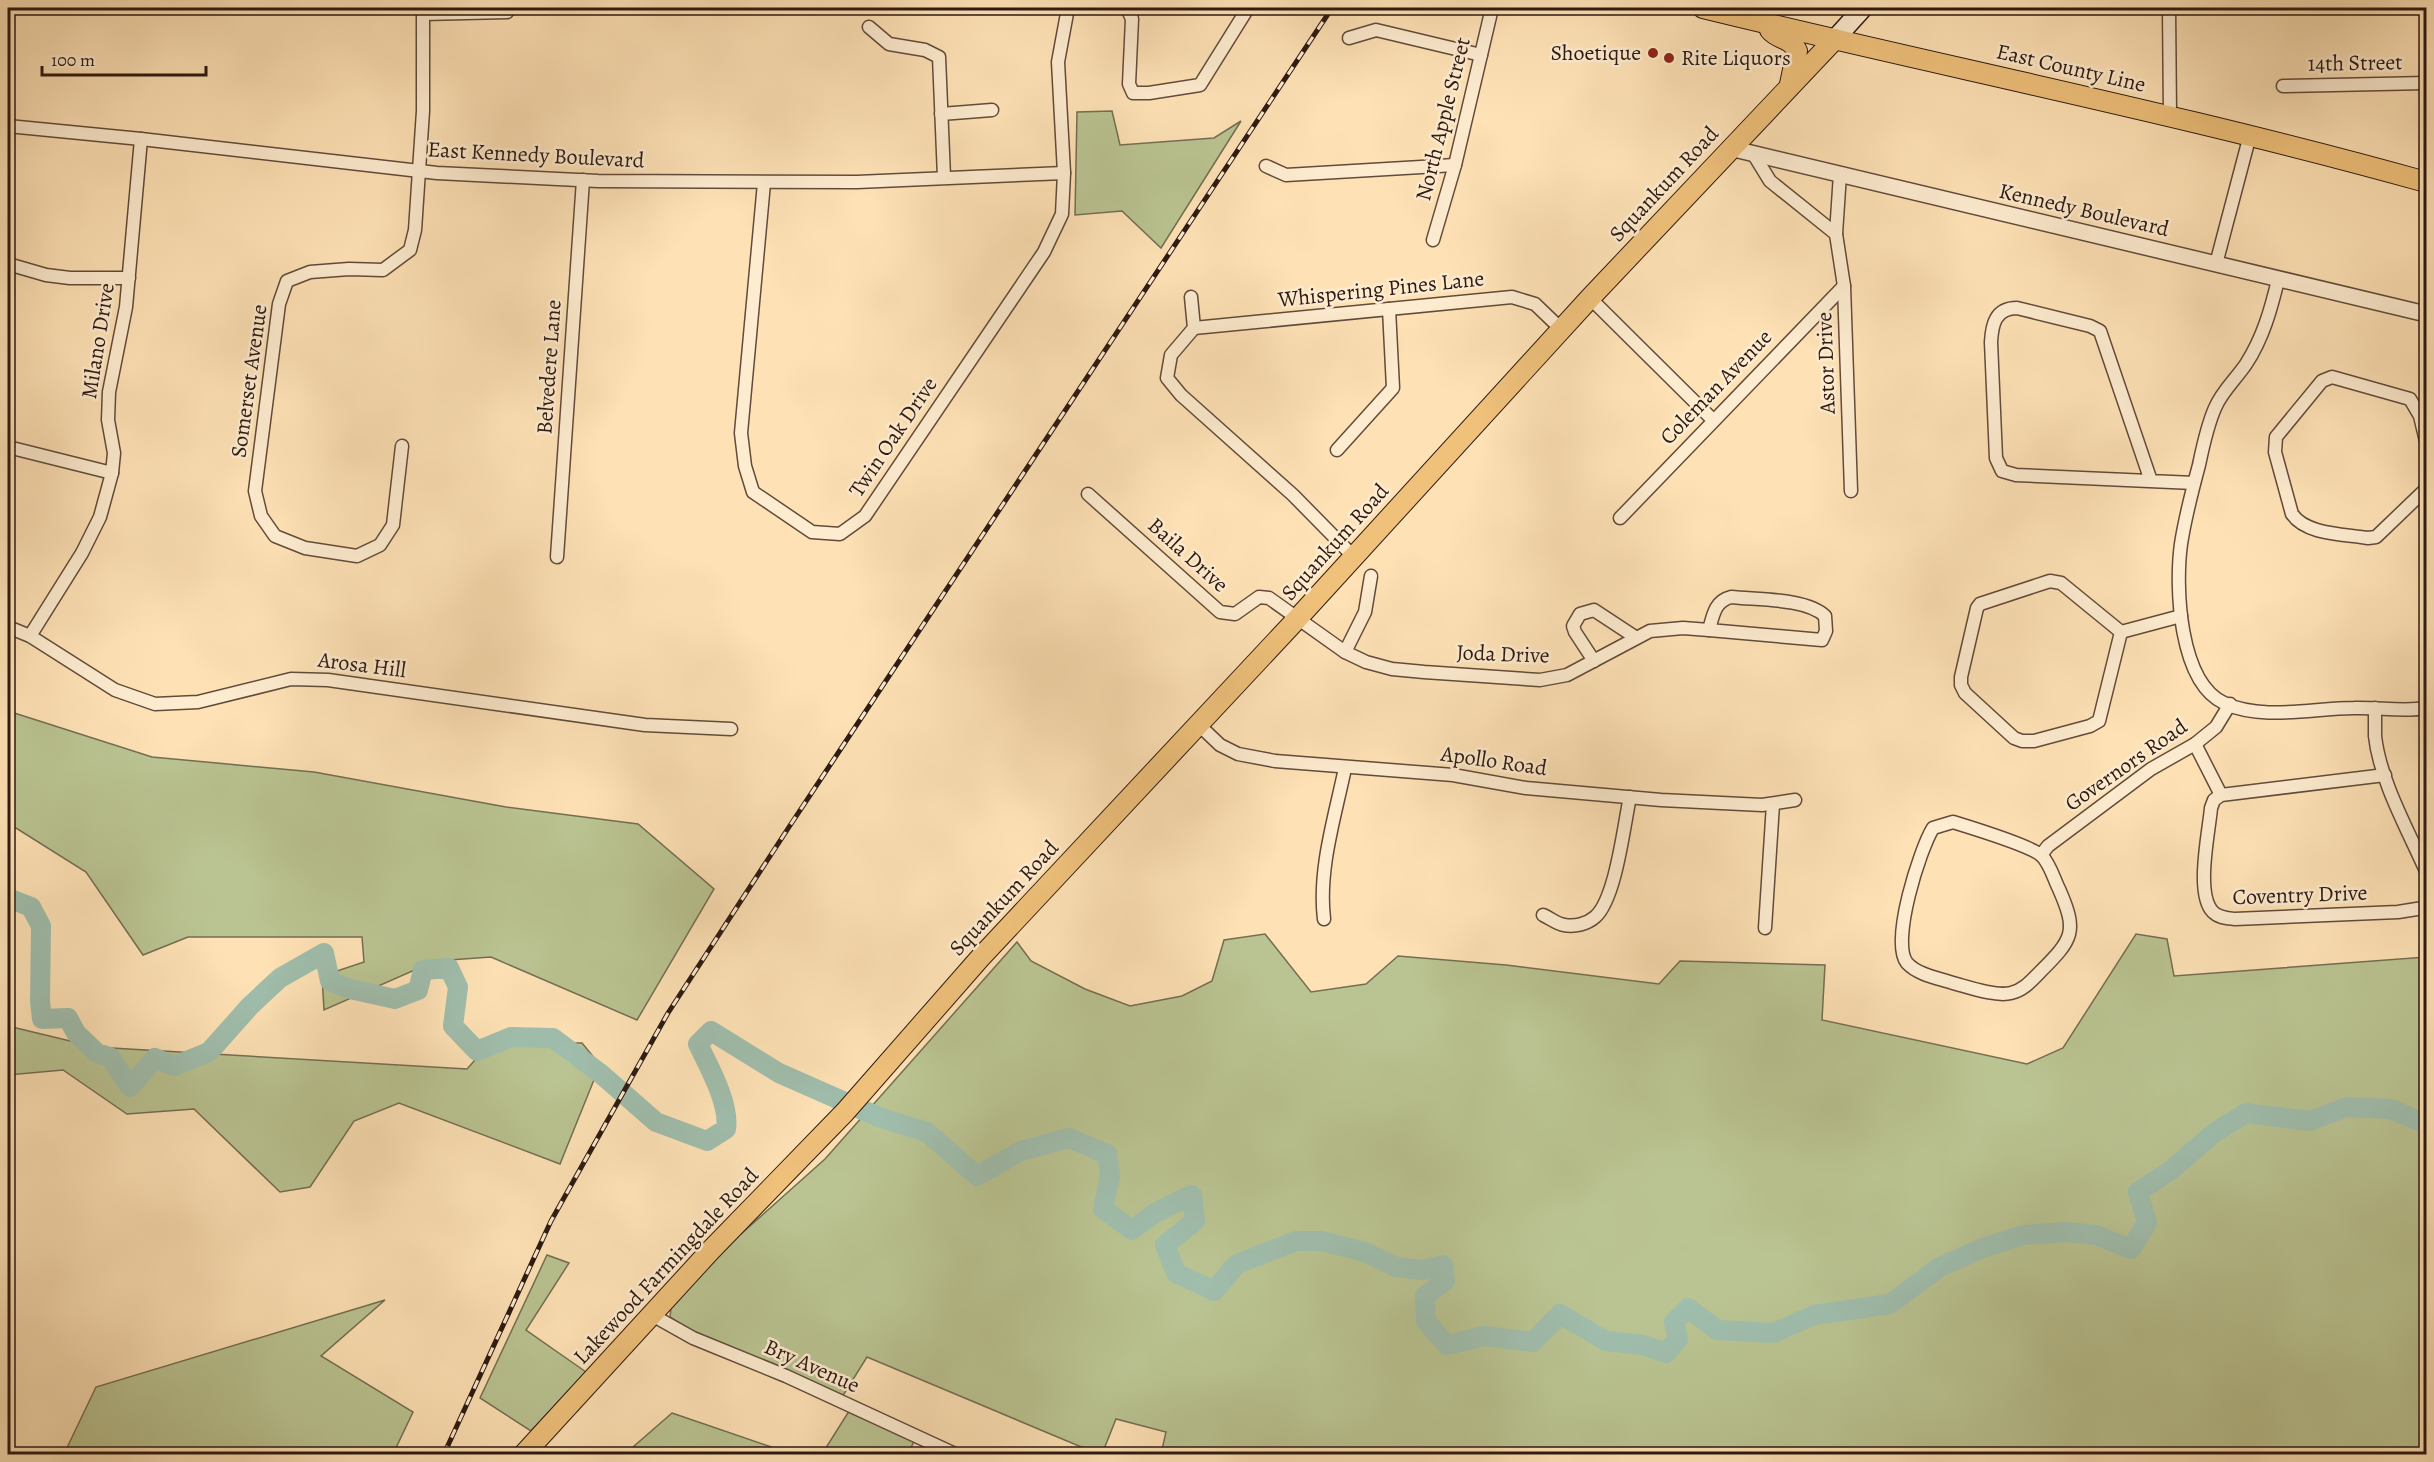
<svg xmlns="http://www.w3.org/2000/svg" width="2434" height="1462" font-family="Alegreya,serif">
  <style>
    .green { fill: #bac492; stroke: #746e52; stroke-width: 1.5 }
    .lines { fill: none; stroke-linecap: round; stroke-linejoin: round }
    .river { stroke: #a0bead; stroke-width: 20 }
    .minor-casing { stroke: #614b3a; stroke-width: 15 }
    .tertiary-casing { stroke: #614b3a; stroke-width: 18 }
    .secondary-casing { stroke: #2d1911; stroke-width: 21 }
    .primary-casing { stroke: #2d1911; stroke-width: 22 }
    .minor { stroke: #feecd0; stroke-width: 12 }
    .tertiary { stroke: #feecd0; stroke-width: 15 }
    .secondary { stroke: #feecd0; stroke-width: 18 }
    .primary { stroke: #efc17b; stroke-width: 20 }
    .rail-casing { stroke: #2d1911; stroke-width: 5 }
    .rail { stroke: #feecd0; stroke-width: 3; stroke-dasharray: 9; stroke-linecap: butt }
    .poi-dot { fill: #8f2418; stroke: #feecd0; stroke-width: 2 }
    .labels { text-anchor: middle; dominant-baseline: central; stroke-width: 5; stroke-linejoin: round; paint-order: stroke }
    .poi-label { font-size: 22px; fill: #2d1911; stroke: #feecd0; text-anchor: end }
    .street-label { font-size: 22px; fill: #2d1911; stroke: #feecd0 }
  </style>
  <rect width="100%" height="100%" fill="#fee2b6"/>
  <filter id="stains"><feTurbulence type="fractalNoise" baseFrequency=".00333" numOctaves="4"/><feColorMatrix values="0 0 0 0 .2 0 0 0 0 .09 0 0 0 0 .02 0 0 0 .5 -.17"/></filter>
  <radialGradient id="worn" r=".72"><stop offset=".6" stop-color="#630" stop-opacity="0"/><stop offset="1" stop-color="#630" stop-opacity=".3"/></radialGradient>
  <g class="green">
    <polygon points="1112,111 1120,145 1214,138 1241,121 1161,248 1122,211 1075,215 1077,112"/>
    <polygon points="8,711 152,757 314,772 506,807 638,824 714,889 637,1020 491,957 435,961 324,1010 322,976 364,962 362,937 188,937 143,955 86,872 8,823"/>
    <polygon points="1265,934 1311,992 1366,984 1398,956 1506,965 1659,984 1680,961 1825,965 1822,1020 2027,1064 2063,1048 2136,934 2167,939 2174,976 2426,957 2426,1454 1161,1454 1166,1432 1116,1419 1102,1454 1098,1454 867,1357 842,1397 696,1334 670,1317 671,1308 723,1250 825,1159 1017,942 1031,961 1085,989 1130,1006 1182,996 1212,981 1224,940"/>
    <polygon points="8,1026 95,1047 467,1069 491,1042 582,1043 600,1065 560,1164 399,1103 354,1121 310,1187 280,1192 194,1109 127,1114 63,1070 8,1075"/>
    <polygon points="547,1255 569,1263 526,1330 586,1372 531,1431 480,1398"/>
    <polygon points="385,1300 321,1356 413,1412 393,1454 64,1454 96,1387"/>
    <polygon points="851,1408 916,1437 908,1454 822,1454"/>
    <polygon points="672,1413 792,1454 625,1454"/>
  </g>
  <g class="lines">
    <path class="river" d="M8 898 31 907 41 926 40 1001 42 1019 68 1018 76 1033 97 1053 110 1057 130 1087 155 1058 174 1066 209 1052 250 1006 280 978 324 953 330 981 350 989 395 999 418 990 423 970 449 968 458 987 453 1026 477 1051 511 1037 553 1038 601 1074 656 1122 707 1141 726 1129C730 1104 709 1067 698 1044L711 1031 779 1073 881 1118 927 1132 977 1176 1021 1151 1069 1138 1107 1154 1110 1175 1103 1209 1132 1230 1155 1213 1192 1195 1195 1221 1165 1245 1176 1273 1214 1291 1237 1264 1296 1241H1321L1365 1252 1396 1267 1423 1270 1443 1265 1445 1281 1425 1296 1426 1321 1447 1345 1485 1336 1533 1342 1560 1314 1606 1341 1643 1345 1666 1353 1678 1339 1674 1322 1688 1308 1717 1330 1774 1333 1814 1315 1890 1304 1940 1267 1983 1248 2023 1235 2066 1232 2096 1235 2131 1249 2147 1223 2138 1192 2171 1170 2214 1133 2246 1113 2310 1121 2347 1107 2391 1109 2426 1124"/>
    <defs>
      <g id="minor">
        <polyline points="1127,8 1132,19 1129,84 1133,93 1149,93 1200,85 1248,8"/>
        <polyline points="2169,8 2170,115"/>
        <polyline points="423,14 507,12"/>
        <polyline points="869,27 889,44 925,50 939,57 944,177"/>
        <polyline points="1349,38 1376,30 1481,55"/>
        <polyline points="2283,86 2426,83"/>
        <polyline points="941,114 992,110"/>
        <polyline points="8,126 141,139 437,173 598,181 857,182 1064,173"/>
        <polyline points="1754,155 1770,181 1836,234"/>
        <polyline points="1266,166 1286,175 1455,165"/>
        <polyline points="1840,174 1836,234 1844,286 1851,491"/>
        <polyline points="764,183 741,433 745,466 753,492 812,532 840,534 865,516 1044,252 1062,214 1064,173 1058,62 1068,8"/>
        <polyline points="1433,240 1455,165 1492,8"/>
        <polyline points="8,264 46,275 70,278 129,278"/>
        <polyline points="2216,264 2250,135"/>
        <path d="M2278 280C2271 309 2263 338 2246 364 2236 379 2222 391 2215 408 2207 426 2203 446 2199 465 2192 491 2185 518 2181 544 2175 587 2179 682 2224 703 2262 721 2313 708 2354 708 2378 707 2403 712 2426 708"/>
        <polyline points="1191,297 1194,328 1171,355 1167,378 1181,395 1293,495 1354,557"/>
        <polyline points="1590,298 1713,420"/>
        <polyline points="1194,328 1512,297 1535,304 1561,329"/>
        <path d="M2426 441 2420 416 2410 399 2332 377 2322 381 2276 437 2275 452 2292 514C2306 535 2345 534 2368 538L2376 537 2426 489"/>
        <polyline points="402,446 393,525 380,545 357,556 305,548 275,536 261,516 255,491 279,304 287,281 310,272 349,269 383,270 410,250 415,230 423,111 423,8"/>
        <polyline points="8,447 112,473"/>
        <polyline points="1337,450 1393,388 1389,309"/>
        <path d="M2151 481 2100 331 2090 326 2017 308C1995 308 1992 325 1991 342L1996 458 2002 471 2016 475 2194 483"/>
        <polyline points="1088,494 1220,612 1235,614 1259,597 1269,598 1345,652 1366,662 1392,669 1424,672 1540,680 1567,675 1650,631 1683,628 1709,630"/>
        <polyline points="1620,518 1844,286"/>
        <polyline points="557,557 583,180"/>
        <polygon points="2050,581 2061,583 2121,632 2099,721 2090,726 2034,741 2022,741 2014,738 1965,693 1961,685 1961,677 1977,608 1980,604"/>
        <path d="M1731 597C1758 600 1806 598 1825 616L1826 631 1822 640 1709 630C1713 615 1715 601 1731 597Z"/>
        <polyline points="8,627 30,636 115,690 155,704 198,702 291,679 328,680 645,725 731,729"/>
        <polyline points="2121,632 2181,616"/>
        <polyline points="30,636 82,553 100,517 112,473 114,453 108,420 109,392 126,307 141,139"/>
        <polyline points="1345,652 1365,612 1371,576"/>
        <polyline points="1594,661 1575,632 1573,626 1580,614 1594,610 1635,637"/>
        <path d="M2375 708C2375 717 2375 727 2375 736 2380 781 2408 830 2426 871"/>
        <polyline points="1199,725 1220,745 1238,754 1275,761 1453,775 1526,788 1661,800 1762,805 1795,800"/>
        <polyline points="2195,744 2221,795"/>
        <path d="M2385 775 2221 795 2214 800 2211 808C2209 832 2195 894 2213 912 2219 918 2227 918 2235 919L2398 912 2423 908 2426 905"/>
        <path d="M1953 822C1969 827 2032 846 2042 856 2050 864 2054 879 2059 889 2078 932 2073 939 2040 972 2032 980 2024 990 2011 993 1996 997 1968 987 1953 983 1938 978 1918 975 1907 963 1890 942 1920 849 1933 828Z"/>
        <polyline points="2041,855 2048,846 2151,769 2195,744 2216,727 2230,704"/>
        <path d="M1543 915C1550 918 1557 924 1564 925 1575 927 1587 924 1595 917 1616 899 1624 824 1630 797"/>
        <path d="M1324 919C1318 869 1335 817 1345 768"/>
        <polyline points="1765,928 1773,804"/>
        <polyline points="652,1315 693,1338 786,1376 955,1454"/>
      </g>
      <polyline id="tertiary" points="1730,148 2426,314"/>
      <polyline id="secondary" points="1835,39 1863,8"/>
      <g id="primary">
        <path d="M1703 8C1944 67 2187 115 2426 182"/>
        <path d="M1770 30C1778 40 1791 37 1797 51L1790 84"/>
        <polyline points="524,1454 711,1250 845,1112 980,958 1297,619 1590,298 1835,39"/>
      </g>
    </defs>
    <use href="#minor" class="minor-casing"/>
    <use href="#tertiary" class="tertiary-casing"/>
    <use href="#secondary" class="secondary-casing"/>
    <use href="#primary" class="primary-casing"/>
    <use href="#minor" class="minor"/>
    <use href="#tertiary" class="tertiary"/>
    <use href="#secondary" class="secondary"/>
    <use href="#primary" class="primary"/>
    <defs>
      <polyline id="rail" points="444,1454 551,1221 668,1013 789,827 1332,8"/>
    </defs>
    <use href="#rail" class="rail-casing"/>
    <use href="#rail" class="rail"/>
  </g>
  <g class="poi-dot">
    <circle cx="1653" cy="53" r="6"/>
    <circle cx="1669" cy="58" r="6"/>
  </g>
  <g class="labels">
    <g class="poi-label">
      <text x="1641" y="53">Shoetique</text>
      <text x="1681" y="58" text-anchor="start">Rite Liquors</text>
    </g>
    <g class="street-label">
      <text transform="translate(2355 63) rotate(-1)">14th Street</text>
      <text transform="translate(2071 68) rotate(13)">East County Line</text>
      <text transform="translate(1443 119) rotate(-76)">North Apple Street</text>
      <text transform="translate(536 155) rotate(3)">East Kennedy Boulevard</text>
      <text transform="translate(1664 184) rotate(-47)">Squankum Road</text>
      <text transform="translate(2084 210) rotate(13)">Kennedy Boulevard</text>
      <text transform="translate(1381 289) rotate(-6)">Whispering Pines Lane</text>
      <text transform="translate(98 341) rotate(-81)">Milano Drive</text>
      <text transform="translate(1826 363) rotate(-92)">Astor Drive</text>
      <text transform="translate(549 367) rotate(-86)">Belvedere Lane</text>
      <text transform="translate(249 381) rotate(-82)">Somerset Avenue</text>
      <text transform="translate(1716 387) rotate(-46)">Coleman Avenue</text>
      <text transform="translate(893 437) rotate(-56)">Twin Oak Drive</text>
      <text transform="translate(1335 542) rotate(-48)">Squankum Road</text>
      <text transform="translate(1188 555) rotate(42)">Baila Drive</text>
      <text transform="translate(1503 654) rotate(2)">Joda Drive</text>
      <text transform="translate(362 665) rotate(7)">Arosa Hill</text>
      <text transform="translate(1494 761) rotate(8)">Apollo Road</text>
      <text transform="translate(2126 765) rotate(-35)">Governors Road</text>
      <text transform="translate(2300 895) rotate(-2)">Coventry Drive</text>
      <text transform="translate(1004 898) rotate(-47)">Squankum Road</text>
      <text transform="translate(666 1266) rotate(-47)">Lakewood Farmingdale Road</text>
      <text transform="translate(812 1366) rotate(24)">Bry Avenue</text>
    </g>
  </g>
  <rect width="2434" height="1462" fill="none" stroke="#fee2b6" stroke-width="30"/>
  <rect x="9" y="9" width="2416" height="1444" fill="none" stroke="#2d1911" stroke-width="3"/>
  <rect x="15" y="15" width="2404" height="1432" fill="none" stroke="#2d1911" stroke-width="1.5"/>
  <path d="M42 66v9h164v-9" fill="none" stroke="#2d1911" stroke-width="3"/>
  <text x="51" y="66" font-size="18" fill="#2d1911" stroke="#feecd0" stroke-width="4.5" paint-order="stroke">100 m</text>
  <rect width="100%" height="100%" filter="url(#stains)"/>
  <rect width="100%" height="100%" fill="url(#worn)"/>
</svg>
